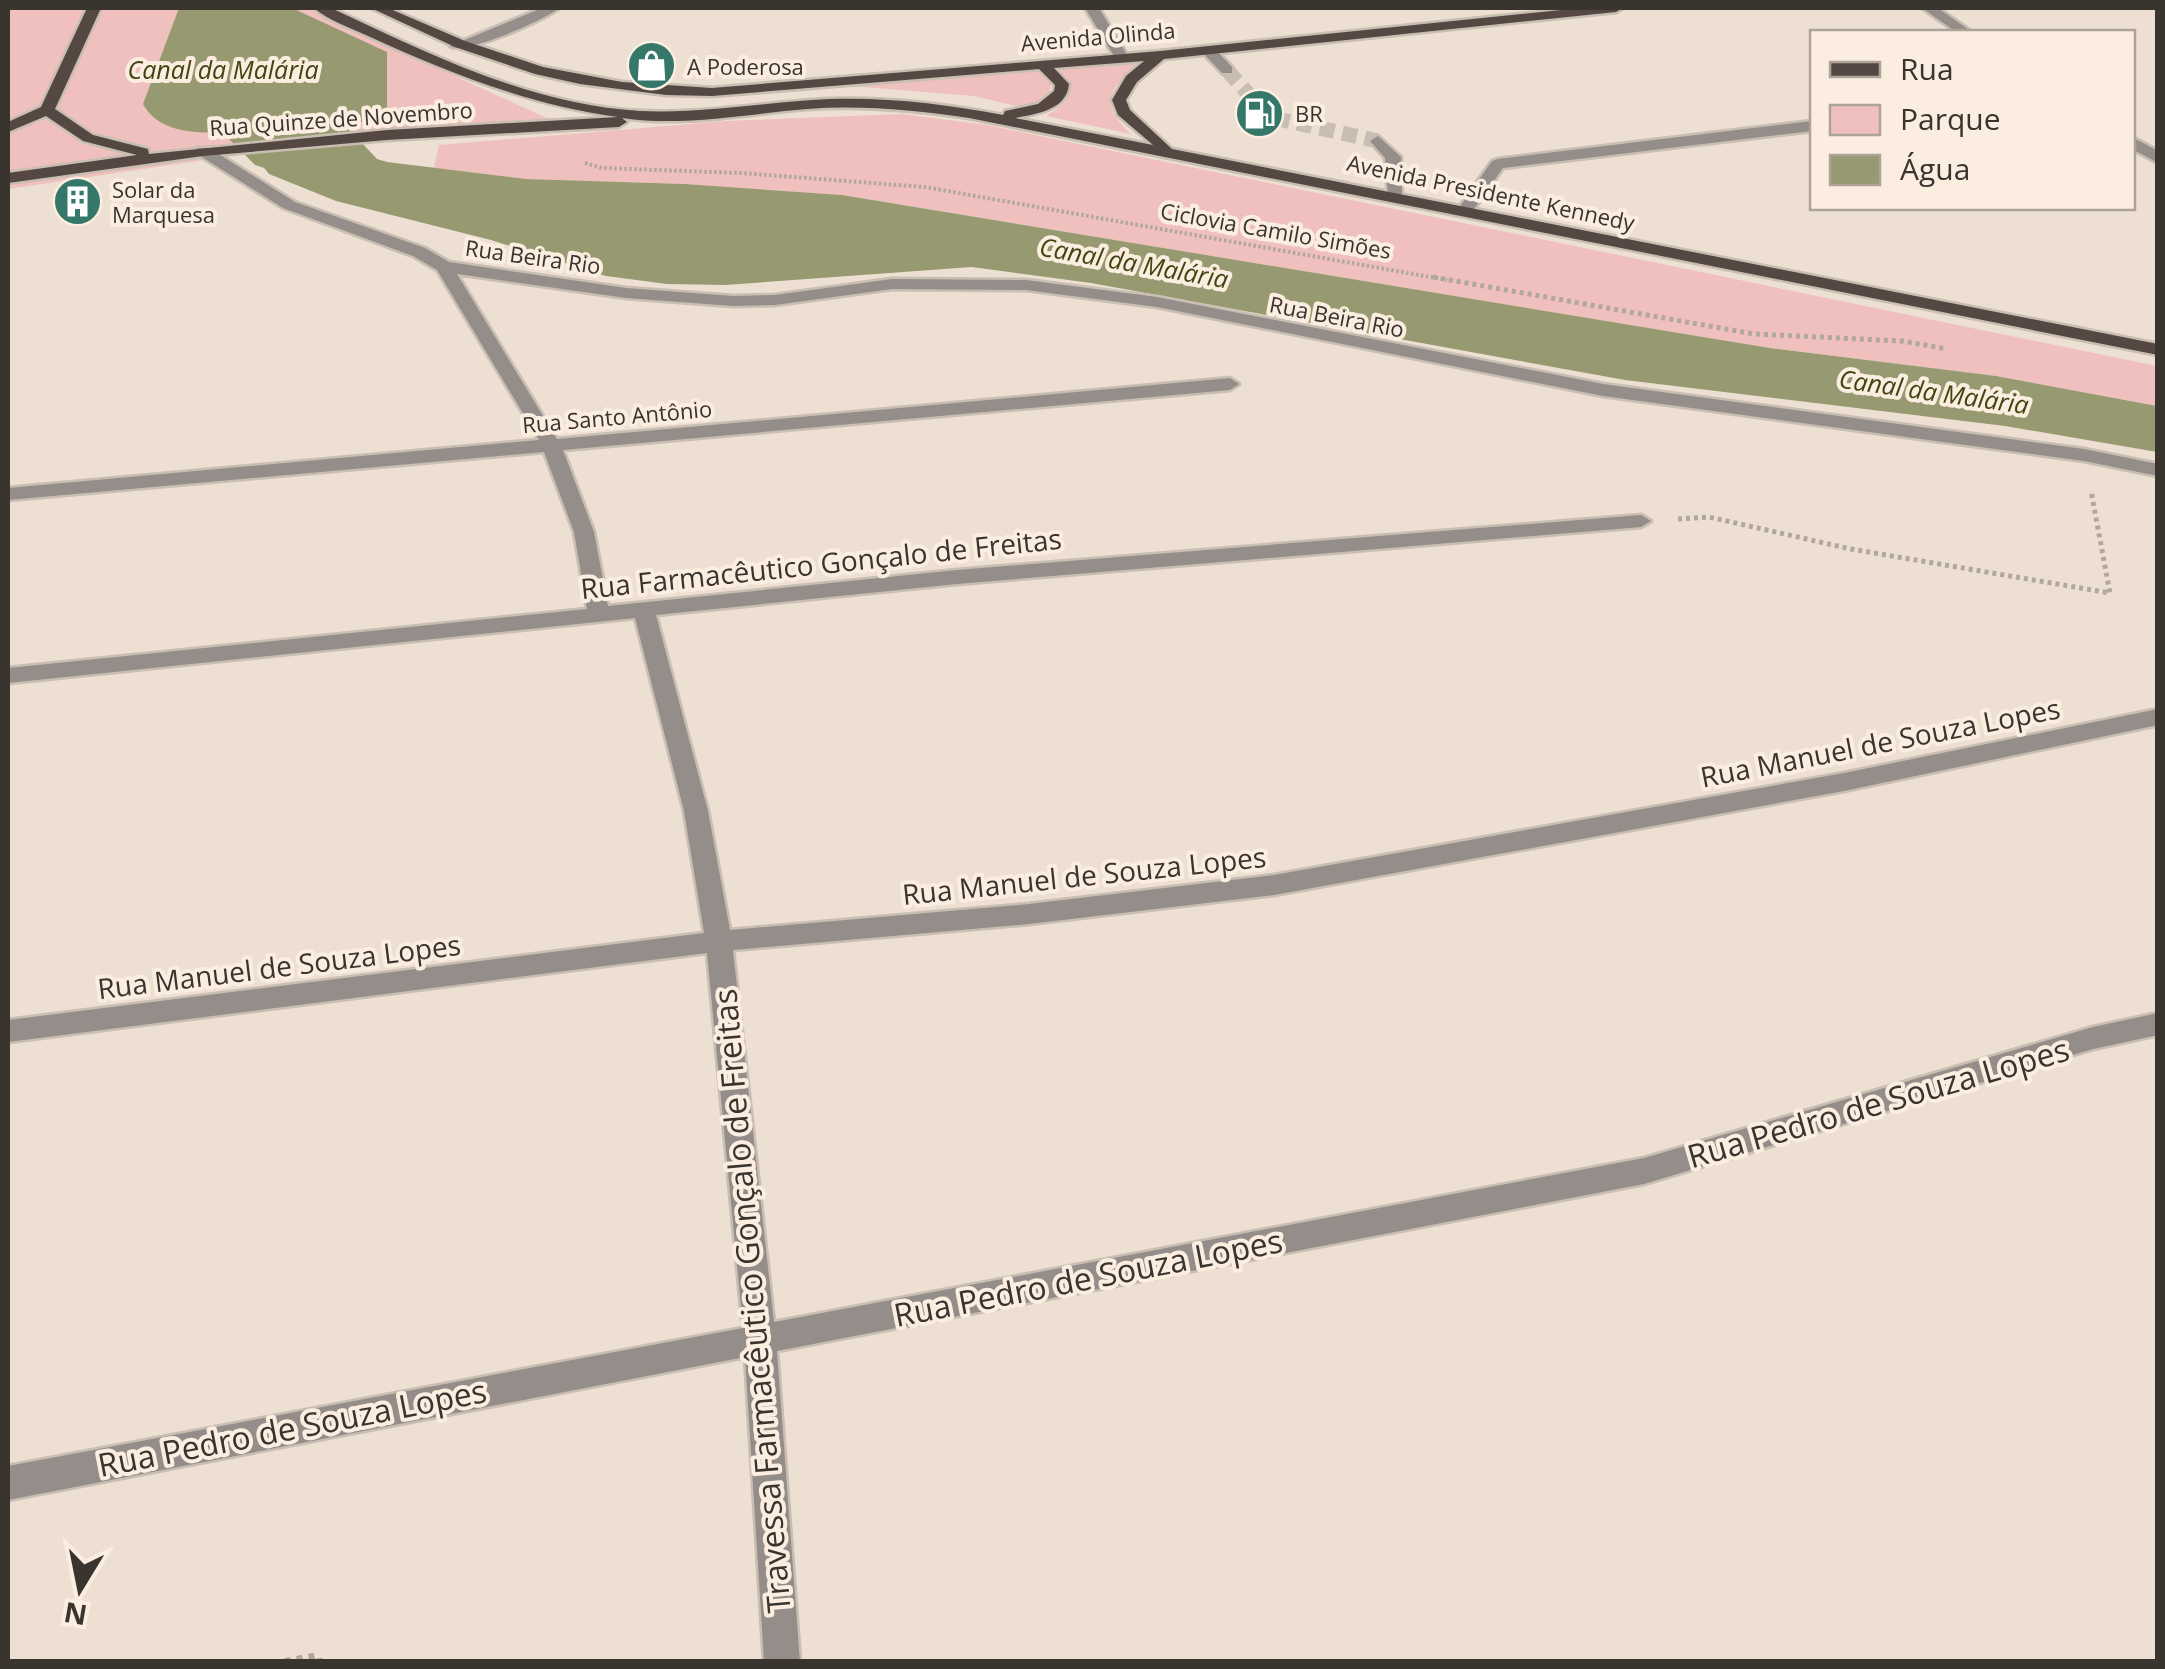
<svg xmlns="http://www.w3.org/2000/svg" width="2165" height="1669" font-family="'Open Sans',sans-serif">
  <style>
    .green { fill: #efc0bd }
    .water { fill: #979a71 }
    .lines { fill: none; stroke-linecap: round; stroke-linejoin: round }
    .canal { fill: #979a71; fill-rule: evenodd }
    .minor-tunnel { stroke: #c9beb2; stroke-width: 15; stroke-dasharray: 15 8; stroke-linecap: butt }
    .minor-casing { stroke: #c9beb2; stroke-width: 5 }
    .major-casing { stroke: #c9beb2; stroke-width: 5 }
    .path-far2 { stroke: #b1a79c; stroke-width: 4; stroke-dasharray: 2.5 2.5; stroke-linecap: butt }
    .path-far1 { stroke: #b1a79c; stroke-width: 5; stroke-dasharray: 4 4; stroke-linecap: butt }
    .path { stroke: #b1a79c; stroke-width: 8; stroke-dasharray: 6 6; stroke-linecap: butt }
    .minor { fill: #958d8a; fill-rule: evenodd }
    .major { fill: #554843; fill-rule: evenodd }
    .labels { text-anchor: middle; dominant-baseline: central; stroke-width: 8; stroke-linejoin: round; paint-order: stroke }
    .far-street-label { font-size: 22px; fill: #3a342f; stroke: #fbede0 }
    .far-poi-label { font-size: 22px; fill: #3a342f; stroke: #fbede0; text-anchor: start }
    .far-water-label { font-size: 25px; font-style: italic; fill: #424412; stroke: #fbede0 }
    .street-label { font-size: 28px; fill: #3a342f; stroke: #fbede0 }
    .near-street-label { font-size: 32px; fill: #3a342f; stroke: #fbede0 }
  </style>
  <rect width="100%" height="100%" fill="#ede0d3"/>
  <g class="green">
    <polygon points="8,8 306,8 551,120 238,155 8,189"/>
    <path d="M1142 60C1111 89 1096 100 1131 134L1046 116C1069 103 1080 88 1057 68Z"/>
    <polygon points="1043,71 1051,85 1048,94 1038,103 1020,107 974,96 850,86"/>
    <polygon points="902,114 987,125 2157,366 2157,406 1996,376 1770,348 842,195 685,184 526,179 434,168 439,145 726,121"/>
  </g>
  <path class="water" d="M179 8H292L387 52V119L344 124 377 159 387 162 526 179 685 184 842 195 1770 348 1996 376 2157 406V452L2005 426 1625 380 1091 283 972 267 726 285 667 284 606 276 491 240 336 201 269 174 261 164 271 127C233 131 165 145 143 104Z"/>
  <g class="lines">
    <polygon class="canal" points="222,8 256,8 251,43 264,132 283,149 342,167 348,176 342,185 328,188 255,165 226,136 215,43"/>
    <polyline class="minor-tunnel" points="1227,70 1269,117 1378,141"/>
    <defs>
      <g id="minor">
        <path d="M542 8H559C543 21 465 55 450 46Z"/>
        <polygon points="1085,8 1099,8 1129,58 1127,61 1117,61"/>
        <polygon points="1922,8 1938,8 1972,32 1956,32"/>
        <polygon points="1203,47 1213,47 1232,67 1232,73 1222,73 1203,53"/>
        <polygon points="1812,121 1812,131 1503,168 1472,212 1458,209 1492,161 1498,159"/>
        <polygon points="1378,136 1401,157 1402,198 1388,195 1385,158 1370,141"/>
        <polygon points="2132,137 2158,151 2158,163 2132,149"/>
        <polygon points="197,148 209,148 295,202 425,248 449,262 626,288 733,296 775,295 892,279 1026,280 1157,297 1603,384 2084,449 2158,464 2158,476 2084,461 1603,396 1157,307 1026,290 892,289 775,305 733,306 626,298 457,274 557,439 1230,378 1239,384 1230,390 563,450 594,532 608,606 957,570 1641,515 1651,521 1641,527 957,584 656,615 708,811 730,930 1029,904 1274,875 1844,773 2158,709 2158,725 1844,791 1274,895 1029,924 733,950 774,1322 1644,1158 2093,1027 2158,1013 2158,1035 2093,1049 1644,1184 777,1351 800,1662 764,1662 745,1357 8,1500 8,1466 743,1328 707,953 8,1042 8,1020 704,933 684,811 635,618 8,683 8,668 587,609 574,532 544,452 8,500 8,488 539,440 437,270 413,256 283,208 197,154"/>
      </g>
      <path id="major" d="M87 8H101L55 109 93 135 148 149 149 154 387 130 618 117C530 105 449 73 368 36 351 28 327 20 314 8H331C427 53 531 105 640 111 704 114 766 102 829 99 888 97 946 104 1003 115L1005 111 1038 104 1054 91 1055 85 1039 69 712 96 666 95 580 84 535 74 455 47 371 8H388L465 41 543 67 622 82 712 88 1160 51 1581 8H1623L1616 12 1164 59 1137 82 1126 100 1130 110 1172 149 2158 344V355L969 118C915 110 861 105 807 109 745 114 684 127 622 118L627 122 619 127 387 140 203 156 8 183V173L137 155 83 141 46 116 8 132V122L41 107ZM1144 61 1126 76 1112 100 1118 115 1153 145 1015 118C1036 114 1067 110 1069 84L1054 68Z"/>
    </defs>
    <use href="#minor" class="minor-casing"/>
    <use href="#major" class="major-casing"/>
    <polyline class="path-far2" points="585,163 602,168 741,173 925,187 1447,280"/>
    <g class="path-far1">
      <polyline points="1433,277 1754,334 1902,341 1947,349"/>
      <polyline points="1678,519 1709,517 1851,549 2110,593 2091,491"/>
    </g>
    <polyline class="path" points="285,1662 318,1656 319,1662"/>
    <use href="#minor" class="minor"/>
    <use href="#major" class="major"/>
  </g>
  <defs>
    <symbol id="shop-disc" viewBox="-11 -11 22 22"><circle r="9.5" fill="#35786a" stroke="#fbede0"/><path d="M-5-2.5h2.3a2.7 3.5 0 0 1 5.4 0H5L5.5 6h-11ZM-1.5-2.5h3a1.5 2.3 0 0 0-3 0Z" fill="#fff"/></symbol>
    <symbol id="fuel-disc" viewBox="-11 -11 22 22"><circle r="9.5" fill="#35786a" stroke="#fbede0"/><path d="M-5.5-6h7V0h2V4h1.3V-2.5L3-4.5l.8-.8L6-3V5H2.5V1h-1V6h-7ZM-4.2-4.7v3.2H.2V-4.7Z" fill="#fff"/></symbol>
    <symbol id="building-disc" viewBox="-11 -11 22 22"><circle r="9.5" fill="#35786a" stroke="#fbede0"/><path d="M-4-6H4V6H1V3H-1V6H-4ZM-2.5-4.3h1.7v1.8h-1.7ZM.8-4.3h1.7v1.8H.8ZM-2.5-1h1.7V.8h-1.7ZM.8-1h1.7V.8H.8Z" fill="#fff"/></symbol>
  </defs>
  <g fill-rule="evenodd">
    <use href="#shop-disc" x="624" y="38" width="55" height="55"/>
    <use href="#fuel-disc" x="1232" y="86" width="55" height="55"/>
    <use href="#building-disc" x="50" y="174" width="55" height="55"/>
  </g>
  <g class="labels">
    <g class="far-street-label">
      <text transform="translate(1098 36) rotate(-5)">Avenida Olinda</text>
      <text transform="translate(341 118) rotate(-4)">Rua Quinze de Novembro</text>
      <text transform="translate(1491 192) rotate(12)">Avenida Presidente Kennedy</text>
      <text transform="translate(1276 230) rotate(10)">Ciclovia Camilo Simões</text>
      <text transform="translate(533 256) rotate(8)">Rua Beira Rio</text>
      <text transform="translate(1337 316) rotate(11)">Rua Beira Rio</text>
      <text transform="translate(617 416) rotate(-5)">Rua Santo Antônio</text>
    </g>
    <g class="far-poi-label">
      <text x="687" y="66">A Poderosa</text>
      <text x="1295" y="113">BR</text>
      <text x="112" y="189">Solar da<tspan x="112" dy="25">Marquesa</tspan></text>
    </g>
    <g class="far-water-label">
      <text x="223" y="69">Canal da Malária</text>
      <text transform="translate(1134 262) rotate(10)">Canal da Malária</text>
      <text transform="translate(1934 391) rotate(8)">Canal da Malária</text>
    </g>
    <g class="street-label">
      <text transform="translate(821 563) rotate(-6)">Rua Farmacêutico Gonçalo de Freitas</text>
      <text transform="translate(1880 742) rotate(-11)">Rua Manuel de Souza Lopes</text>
      <text transform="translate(1084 875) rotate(-6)">Rua Manuel de Souza Lopes</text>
      <text transform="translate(279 966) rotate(-7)">Rua Manuel de Souza Lopes</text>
    </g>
    <g class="near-street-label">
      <text transform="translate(1878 1102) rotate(-16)">Rua Pedro de Souza Lopes</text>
      <text transform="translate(1088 1277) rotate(-11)">Rua Pedro de Souza Lopes</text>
      <text transform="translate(751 1301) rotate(-95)">Travessa Farmacêutico Gonçalo de Freitas</text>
      <text transform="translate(292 1427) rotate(-11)">Rua Pedro de Souza Lopes</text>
    </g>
  </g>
  <rect width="2165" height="1669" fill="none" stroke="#3a342f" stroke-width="20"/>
  <rect x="1810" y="30" width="325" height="180" fill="#fbede0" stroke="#aea399" stroke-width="2.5"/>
  <rect x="1830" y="62" width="50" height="15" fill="#554843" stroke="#aea399" stroke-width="2.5"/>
  <text x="1900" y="80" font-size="30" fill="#3a342f">Rua</text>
  <rect x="1830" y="105" width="50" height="30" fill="#efc0bd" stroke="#aea399" stroke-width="2.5"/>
  <text x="1900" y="130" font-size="30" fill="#3a342f">Parque</text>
  <rect x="1830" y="155" width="50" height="30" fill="#979a71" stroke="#aea399" stroke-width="2.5"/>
  <text x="1900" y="180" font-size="30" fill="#3a342f">Água</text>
  <g transform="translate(80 1589) rotate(190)" stroke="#fbede0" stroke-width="8" paint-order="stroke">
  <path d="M0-8L18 38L0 25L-18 38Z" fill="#3a342f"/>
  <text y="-15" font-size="28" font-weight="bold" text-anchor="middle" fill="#3a342f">N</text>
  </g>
</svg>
